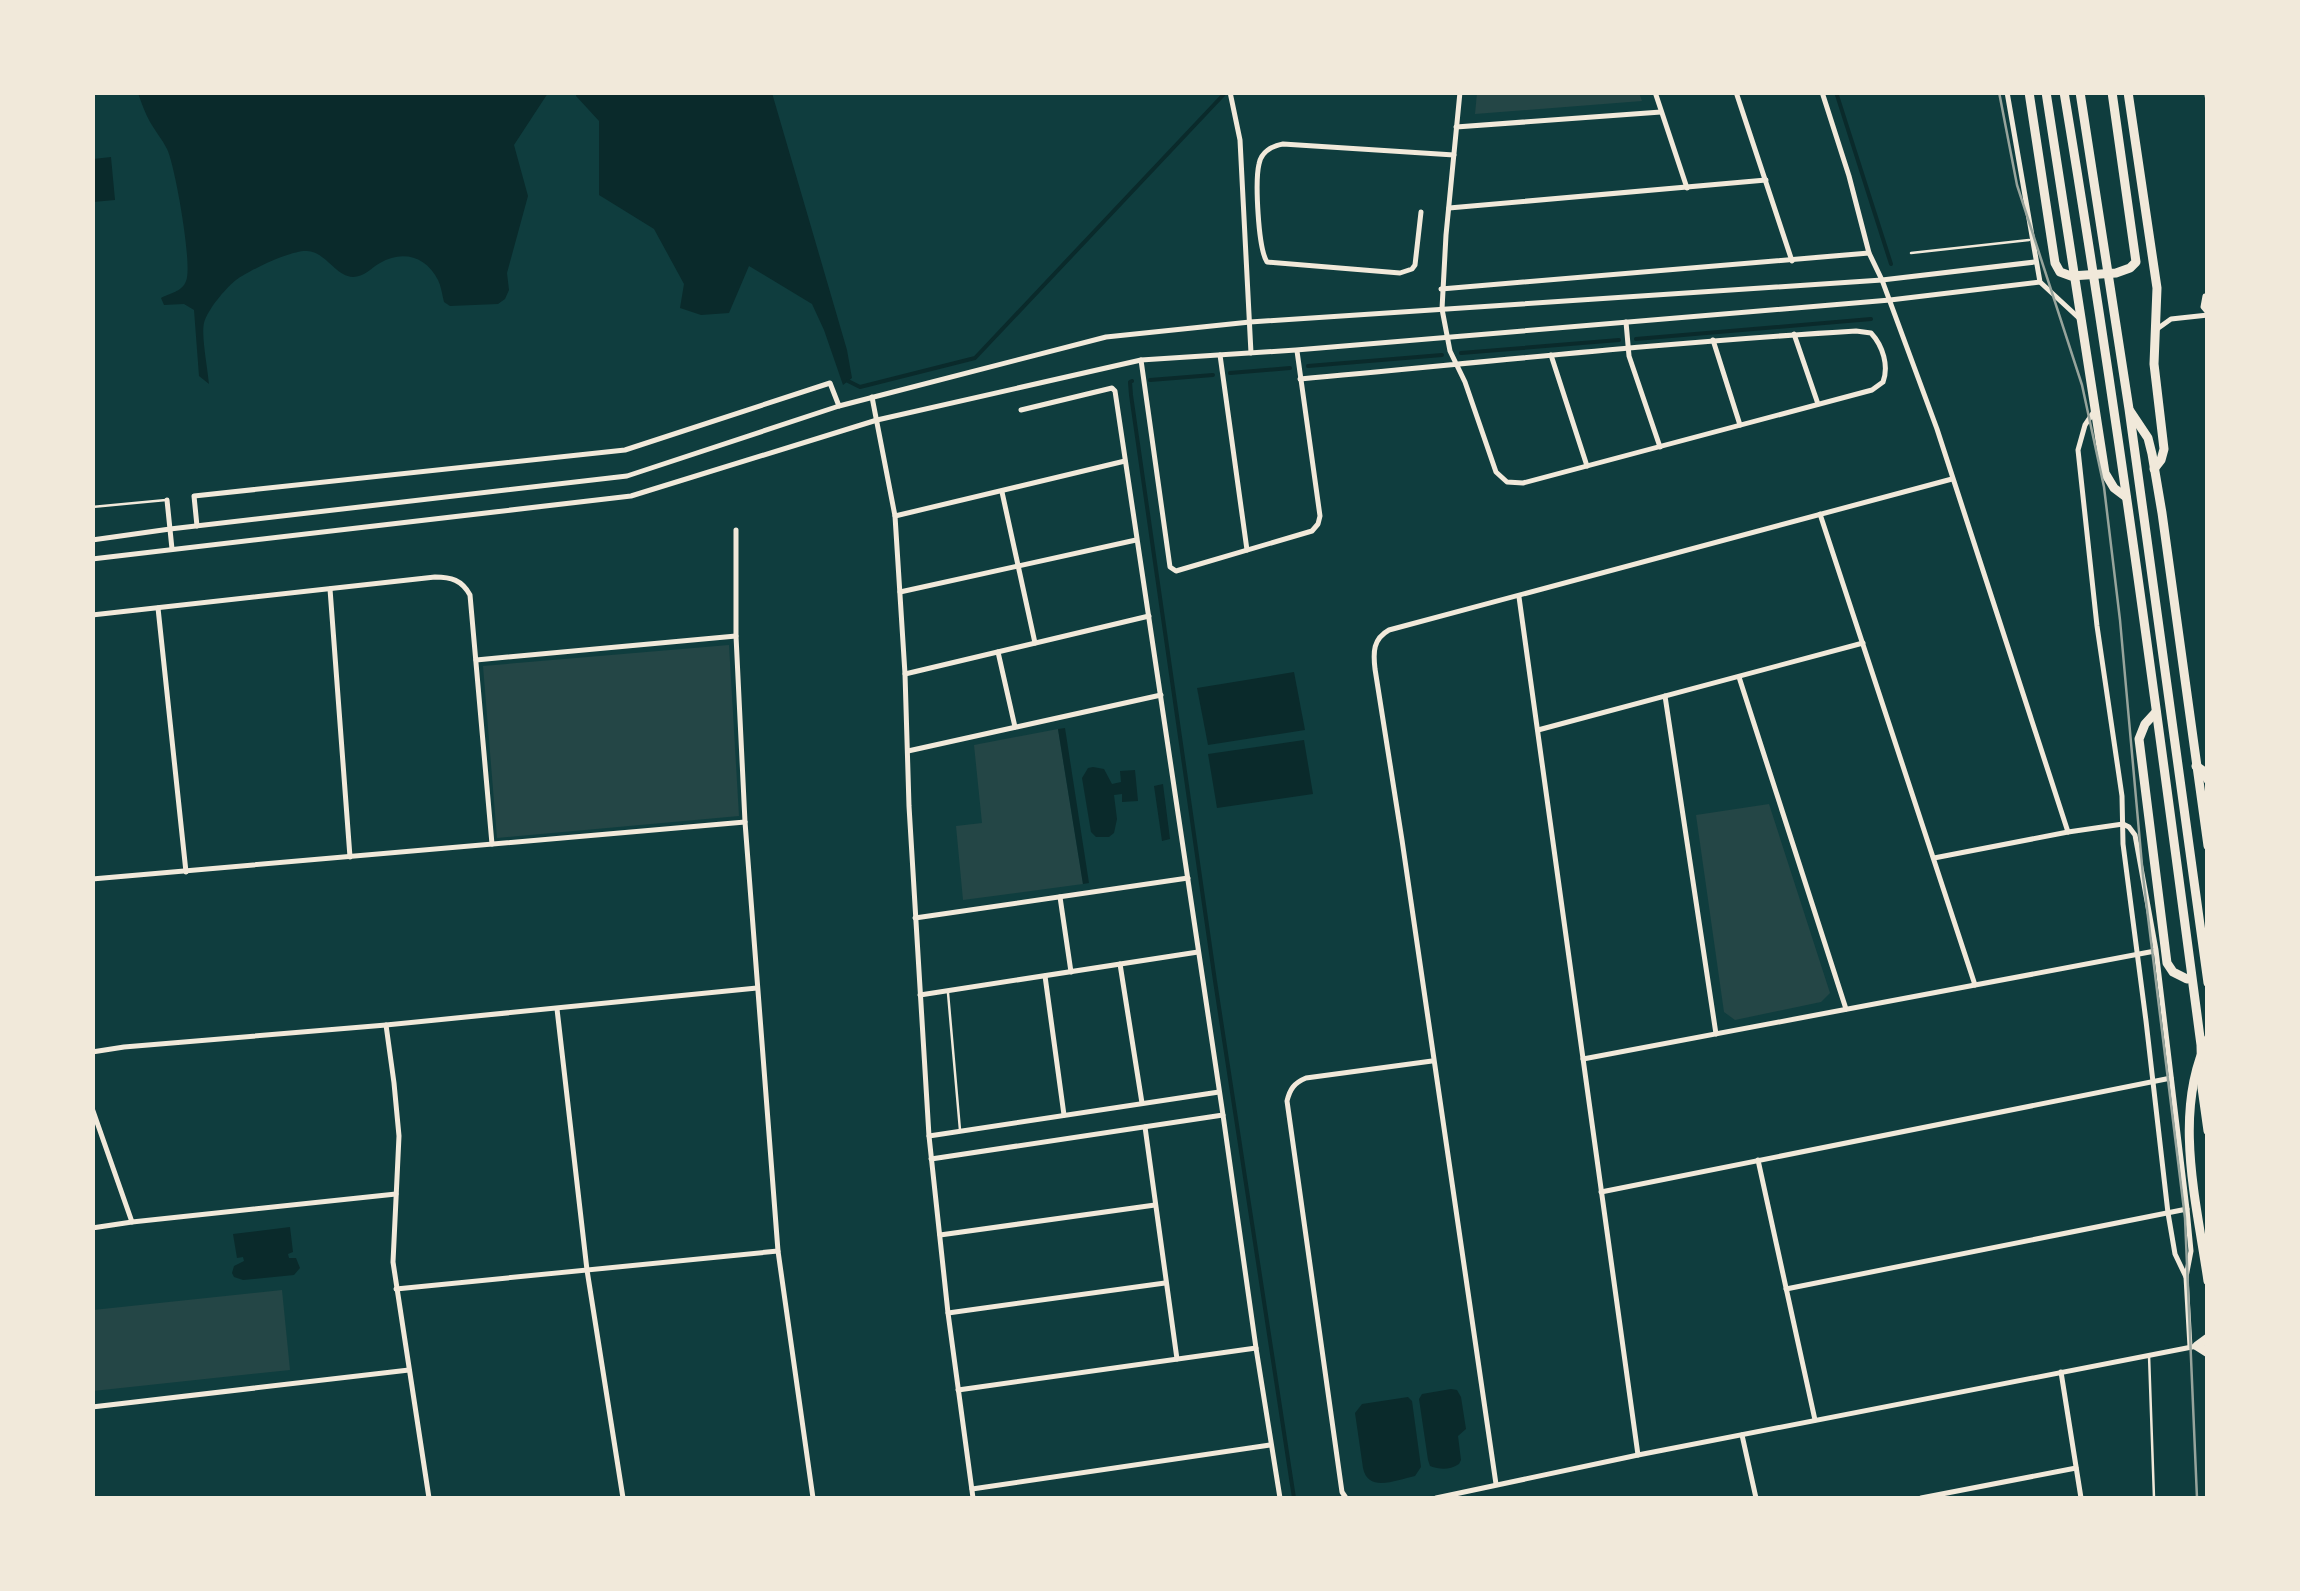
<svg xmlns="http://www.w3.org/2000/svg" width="2300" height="1591" font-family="Commissioner,sans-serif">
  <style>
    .green { fill: #244646 }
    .water { fill: #0a2a2b }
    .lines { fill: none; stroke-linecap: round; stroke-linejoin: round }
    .stream { stroke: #0a2a2b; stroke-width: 4 }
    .service { stroke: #f1e9da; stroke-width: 2.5 }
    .pedestrian { stroke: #f1e9da; stroke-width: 4 }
    .minor { stroke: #f1e9da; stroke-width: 5 }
    .motorway { stroke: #f1e9da; stroke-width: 9 }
    .tram { stroke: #97a49c; stroke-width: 2.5 }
  </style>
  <rect width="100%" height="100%" fill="#0f3d3e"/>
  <g class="green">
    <polygon points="1477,93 1639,93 1642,101 1475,114"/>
    <polygon points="729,645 739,816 497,838 483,666"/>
    <polygon points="1058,729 1083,884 963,900 956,826 982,823 974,745"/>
    <polygon points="1769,804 1830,993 1821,1002 1735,1020 1724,1012 1696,815"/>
    <polygon points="282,1290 290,1370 93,1391 93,1310"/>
  </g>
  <g class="water">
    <path d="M138 93H548L514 145 528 196 507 273 509 290 505 299 498 304 450 306 444 302C442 294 441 286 438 280 426 256 402 250 380 263 371 268 364 277 353 277 335 276 326 252 307 251 291 250 250 270 236 280 225 289 208 309 204 323 201 335 208 370 209 384L199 376 194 310 184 304 164 305 161 298C170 293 182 292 186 281 193 267 175 165 167 149 162 139 155 131 150 122 145 113 141 102 138 93Z"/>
    <polygon points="576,93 772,93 847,350 852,378 843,385 824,330 812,304 749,266 729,313 701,315 680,308 684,284 654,229 599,195 599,121 576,96"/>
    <polygon points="111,157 115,200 93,202 93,159"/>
    <polygon points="1294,672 1305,730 1208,745 1197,688"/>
    <polygon points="1065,728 1089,883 1083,884 1058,729"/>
    <polygon points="1304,740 1313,794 1217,808 1208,754"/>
    <polygon points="1093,767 1104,769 1112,784 1121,782 1120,771 1135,770 1138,801 1122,802 1122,794 1114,795 1117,819 1114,833 1109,837 1096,837 1091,832 1082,778 1088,768"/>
    <polygon points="1163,784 1170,839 1162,841 1154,786"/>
    <polygon points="290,1227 293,1252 288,1254 289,1258 296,1258 300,1268 294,1275 243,1280 234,1277 232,1273 234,1266 244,1261 243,1257 237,1258 233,1234"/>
    <path d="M1451 1389 1457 1390 1461 1397 1466 1429 1458 1436 1461 1460 1459 1464C1449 1470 1441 1470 1430 1466L1428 1460 1419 1399 1422 1394Z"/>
    <path d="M1408 1397 1412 1401 1421 1467 1415 1476C1396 1480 1368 1493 1363 1468L1355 1413 1362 1404Z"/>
  </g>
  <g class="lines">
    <g class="stream">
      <polyline points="1836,92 1891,264"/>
      <polyline points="1636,339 1871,319"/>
      <polyline points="1461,353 1619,340"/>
      <polyline points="1308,366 1442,355"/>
      <polyline points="1230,373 1290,368"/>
      <polyline points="1150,380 1213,375"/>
      <polyline points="848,381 860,387 975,358 1226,92"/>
      <polyline points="1132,381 1130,382 1131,395 1215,981 1294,1498"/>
    </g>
    <g class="service">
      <polyline points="1911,253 2029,240"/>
      <polyline points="92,507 166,500"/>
      <polyline points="948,993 960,1130"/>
      <polyline points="2149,1355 2154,1498"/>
    </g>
    <polyline class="pedestrian" points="2206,92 2208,104"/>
    <g class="minor">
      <polyline points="1230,92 1240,140 1251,353"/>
      <polyline points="1655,92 1687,188"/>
      <polyline points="1736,92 1792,261"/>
      <polyline points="1822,92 1849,176 1869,253 1882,280 1937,429 2068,832"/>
      <polyline points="2007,92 2040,282 2080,319"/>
      <polyline points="1456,127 1661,112"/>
      <polyline points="1449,208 1766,180"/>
      <path d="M1421 212 1415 265 1412 269 1400 273 1267 262C1258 248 1255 181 1259 164 1261 152 1272 146 1283 144L1454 155"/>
      <polyline points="1441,289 1869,253"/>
      <polyline points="2205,296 2203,307 2208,313"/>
      <polyline points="1626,322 1629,356 1660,447"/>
      <polyline points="2157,329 2171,319 2208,315"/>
      <polyline points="1794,334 1818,404"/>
      <polyline points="1713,340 1740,425"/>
      <polyline points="1220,355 1247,550"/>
      <polyline points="1551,355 1587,466"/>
      <polyline points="1141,360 1170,567 1176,571 1312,531 1318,524 1320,516 1297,351"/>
      <path d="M1300 379C1486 362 1670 342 1856 331L1871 333C1883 346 1889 366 1883 382L1872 390 1523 483 1507 482 1496 472 1465 382 1450 351 1442 309 1446 235 1460 92"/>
      <polyline points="872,397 895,516 905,674 909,806 929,1136 948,1313 973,1498"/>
      <polyline points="1021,410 1112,388 1115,391 1223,1115 1256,1348 1280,1498"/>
      <polyline points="2093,413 2085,425 2078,450 2097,626 2122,796 2123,844 2146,1021 2168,1213 2175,1254 2186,1277"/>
      <polyline points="1002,492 1035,643"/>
      <polyline points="167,500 172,549"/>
      <polyline points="1820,514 1975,985"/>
      <polyline points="895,516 1125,461"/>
      <polyline points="197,526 194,496 625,450 830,383 839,406"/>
      <polyline points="736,530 736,636 745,822 778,1251 813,1498"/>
      <polyline points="92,540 170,529 627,476 839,406 1106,337 1250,322 1882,280 2035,262"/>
      <polyline points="92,559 631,496 877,420 1141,360 1296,350 1890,300 2040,282"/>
      <polyline points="330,589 350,857"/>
      <polyline points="900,592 1136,540"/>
      <polyline points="1519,597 1638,1455"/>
      <polyline points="158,608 186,872"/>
      <path d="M92 615 435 577C451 577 462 580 470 595L492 844"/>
      <polyline points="998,652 1015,727"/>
      <polyline points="476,660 736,636"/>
      <polyline points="905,674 1149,616"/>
      <polyline points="1739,677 1846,1009"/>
      <polyline points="1665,696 1716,1034"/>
      <polyline points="1538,730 1863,643"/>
      <polyline points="908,751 1161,695"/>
      <polyline points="1934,858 2068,832 2123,824 2129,827 2135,835 2156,950 2187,1209 2191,1251 2186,1277 2190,1347"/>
      <polyline points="92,879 745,822"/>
      <polyline points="1060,897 1071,972"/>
      <polyline points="915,918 1188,878"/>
      <polyline points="1120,964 1142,1103"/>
      <polyline points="1045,976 1064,1115"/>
      <polyline points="920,995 1198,952"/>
      <polyline points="557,1009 587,1270 623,1498"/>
      <polyline points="386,1025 394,1083 399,1136 393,1262 429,1498"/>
      <polyline points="92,1052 124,1047 386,1025 757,988"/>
      <polyline points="1583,1059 2155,951"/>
      <polyline points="92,1108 132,1222"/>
      <polyline points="1145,1127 1177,1359"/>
      <polyline points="929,1136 1219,1092"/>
      <polyline points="931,1159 1223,1115"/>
      <polyline points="1758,1160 1815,1420"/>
      <polyline points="1601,1192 2171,1078"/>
      <polyline points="92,1228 132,1222 396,1194"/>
      <polyline points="940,1235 1155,1205"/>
      <polyline points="396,1289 778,1251"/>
      <polyline points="1786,1289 2187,1209"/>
      <polyline points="948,1313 1165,1283"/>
      <polyline points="2061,1372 2081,1498"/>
      <polyline points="958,1390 1256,1348"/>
      <polyline points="92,1407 409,1370"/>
      <polyline points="1742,1435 1756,1498"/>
      <path d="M1496 1484 1402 840 1375 669C1373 652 1373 639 1389 630L1952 479"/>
      <polyline points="972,1489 1270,1445"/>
      <path d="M1346 1498 1342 1492 1287 1101C1290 1089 1294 1083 1306 1078L1432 1061"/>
      <polyline points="1436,1498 1638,1455 2197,1346"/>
      <polyline points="1921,1498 2076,1468"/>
    </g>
    <g class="motorway">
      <polyline points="2029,92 2055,263 2060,272 2071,276 2116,273 2130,268 2136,262 2112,92"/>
      <polyline points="2046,92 2105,473 2114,488 2126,497"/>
      <path d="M2064 92C2117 409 2159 727 2201 1045L2202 1088 2208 1131"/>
      <polyline points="2080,92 2129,409 2208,983"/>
      <polyline points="2128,92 2157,288 2154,364 2164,449 2161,460 2154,469"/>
      <polyline points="2130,411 2148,438 2152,454 2162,513 2208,846"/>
      <polyline points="2156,712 2145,724 2139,739 2167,963 2173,972 2187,979"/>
      <polyline points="2196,766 2202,770 2208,780"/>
      <path d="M2208 1039C2172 1112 2197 1204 2208 1281"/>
      <polyline points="2208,1338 2197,1346 2208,1353"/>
    </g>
    <polyline class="tram" points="1999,92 2017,185 2082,385 2104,487 2120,620 2143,876 2185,1218 2197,1498"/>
  </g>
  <rect width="2300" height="1591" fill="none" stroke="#f1e9da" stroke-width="190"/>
</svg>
